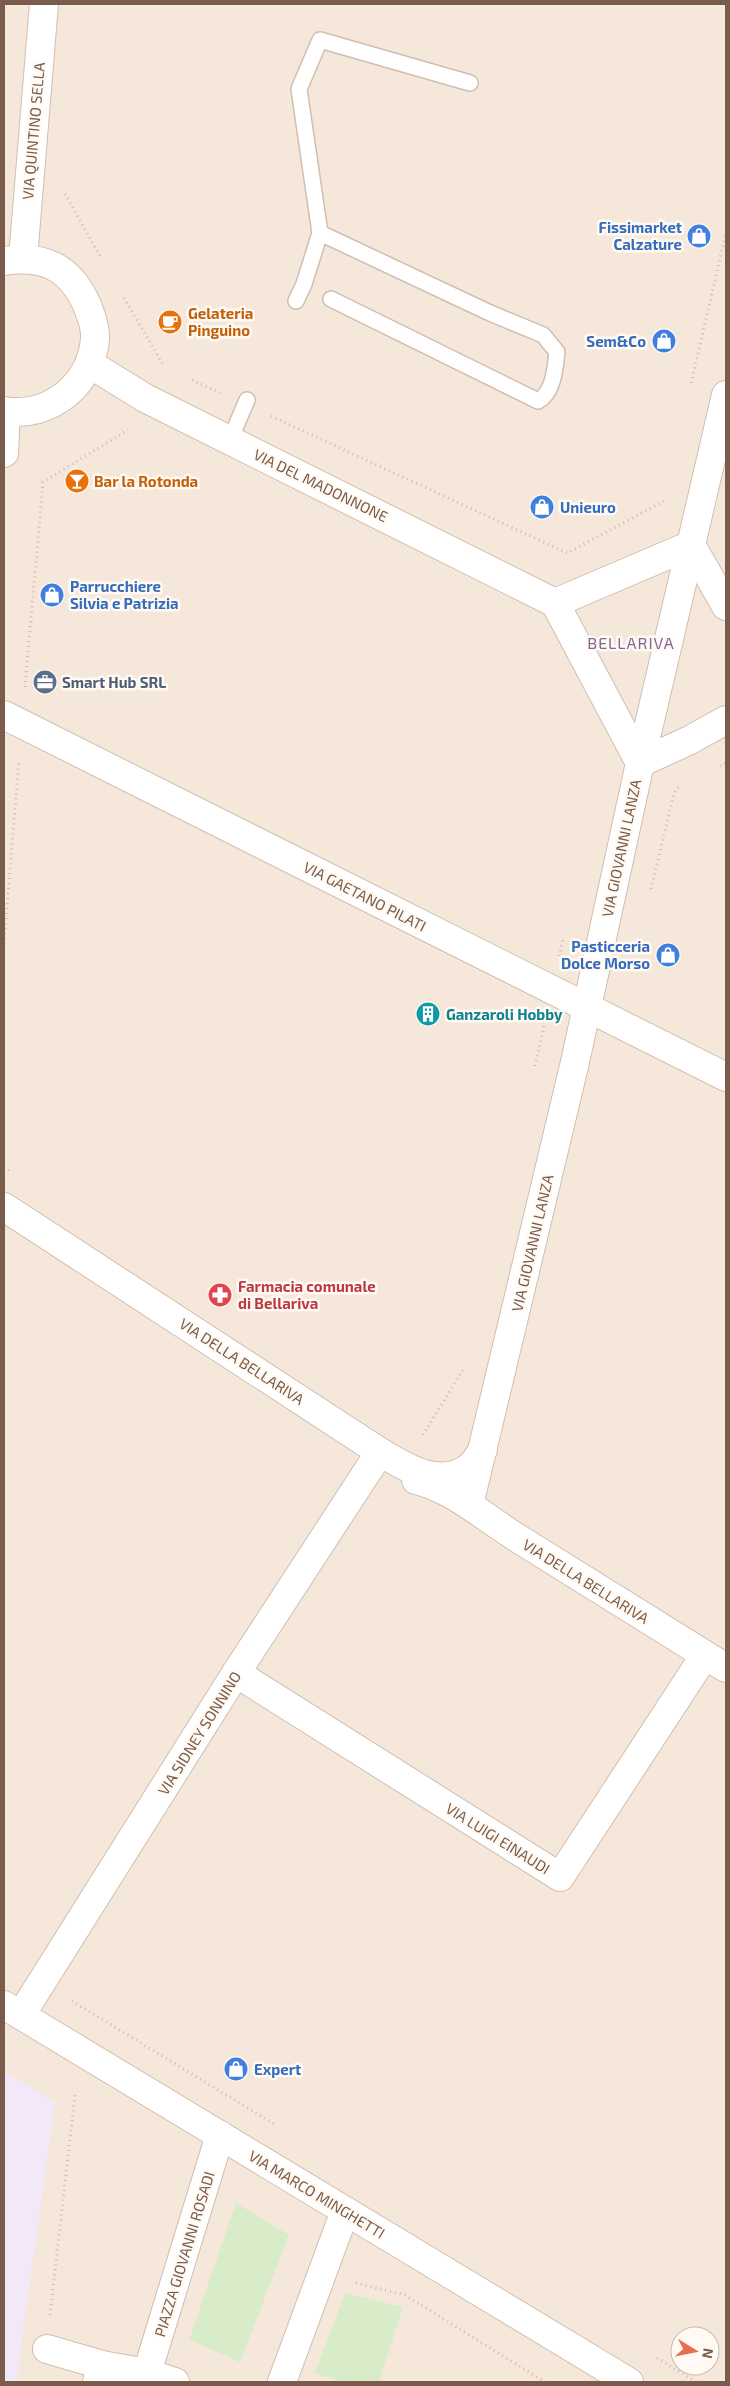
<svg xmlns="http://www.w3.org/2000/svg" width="730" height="2386" font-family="'Exo 2',sans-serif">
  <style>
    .residential { fill: #f5e8da; fill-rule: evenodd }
    .education { fill: #f3e8fa }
    .green { fill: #d8ecc9 }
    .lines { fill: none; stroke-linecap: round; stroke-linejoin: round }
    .lane-casing { stroke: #d1beb0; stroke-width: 18 }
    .street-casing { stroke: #d1beb0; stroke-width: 30 }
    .secondary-casing { stroke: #d6c0b0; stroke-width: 30 }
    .path { stroke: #d9b8a5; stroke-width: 3; stroke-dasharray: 1 4; stroke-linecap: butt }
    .lane { stroke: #fff; stroke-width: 15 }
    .street { stroke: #fff; stroke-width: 28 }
    .secondary { stroke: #fff; stroke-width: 28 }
    .labels { text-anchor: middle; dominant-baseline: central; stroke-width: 5; stroke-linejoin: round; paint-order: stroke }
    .street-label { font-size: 15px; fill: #7a5c4d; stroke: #fffaf3 }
    .shop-label { font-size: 15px; font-weight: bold; fill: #366cbe; stroke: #fffaf3; text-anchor: end }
    .food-label { font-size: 15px; font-weight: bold; fill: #c56008; stroke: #fffaf3; text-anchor: start }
    .service-label { font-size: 15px; font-weight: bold; fill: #4e5e75; stroke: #fffaf3; text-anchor: start }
    .culture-label { font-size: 15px; font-weight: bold; fill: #0d838f; stroke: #fffaf3; text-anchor: start }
    .health-label { font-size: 15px; font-weight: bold; fill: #be3a42; stroke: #fffaf3; text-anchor: start }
    .neighbourhood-label { font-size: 16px; letter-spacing: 1px; fill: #846695; stroke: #fffaf3 }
  </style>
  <rect width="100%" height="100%" fill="#fdf6ec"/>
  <path class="residential" d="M4 4H726V2382H4ZM680 2336H710V2366H680Z"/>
  <polygon class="education" points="4,2072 55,2102 16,2382 4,2382"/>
  <g class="green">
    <polygon points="236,2203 289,2235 240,2362 189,2340"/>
    <polygon points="345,2293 403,2307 379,2382 344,2382 315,2373"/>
  </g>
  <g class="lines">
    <defs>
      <g id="lane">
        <path d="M320 233 490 313 543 335 557 352C555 368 554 392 538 401L331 299"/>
        <polyline points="296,301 304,284 320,233 299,89 320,40 470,83"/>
        <polyline points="230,440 247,400"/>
      </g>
      <g id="street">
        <polyline points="23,258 44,4"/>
        <path d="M4 261C44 255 70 267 87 305 91 315 96 329 95 339 91 385 50 418 4 411"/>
        <polyline points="90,364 145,398 555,603 640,763 690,740 726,720"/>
        <polyline points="4,453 6,412"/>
        <polyline points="555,603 691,545 726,606"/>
        <polyline points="4,715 726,1077"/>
        <path d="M4 1207 380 1452C406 1468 442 1490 471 1466 475 1462 479 1455 483 1450"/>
        <path d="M416 1480C455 1490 485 1518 519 1539 588 1582 657 1625 726 1668"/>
        <polyline points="469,1505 575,1062 640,763 726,395"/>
        <polyline points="236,1673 560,1877 705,1655"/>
        <polyline points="21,2015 236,1673 380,1452"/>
        <polyline points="47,2349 102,2365"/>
        <polyline points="97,2382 102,2365 147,2373"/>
        <polyline points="175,2382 147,2373 220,2135"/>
        <polyline points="282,2382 345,2211"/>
      </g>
      <polyline id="secondary" points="4,2005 629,2382"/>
    </defs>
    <use href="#lane" class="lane-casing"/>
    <use href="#street" class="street-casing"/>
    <use href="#secondary" class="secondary-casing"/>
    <g class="path">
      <polyline points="65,194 101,258"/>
      <polyline points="124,298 164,366"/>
      <polyline points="192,380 220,393"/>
      <polyline points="691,383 726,233"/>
      <polyline points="271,416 567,553 664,501"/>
      <polyline points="25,687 43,482 128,430"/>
      <polyline points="720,766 726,763"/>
      <polyline points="651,889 674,793 680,785"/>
      <polyline points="4,944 19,761"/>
      <polyline points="559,956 563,940"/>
      <polyline points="535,1066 544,1026"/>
      <polyline points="4,1167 12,1173"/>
      <polyline points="423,1435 464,1368"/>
      <polyline points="72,2001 274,2124"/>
      <polyline points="356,2283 405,2295 545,2382"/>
      <polyline points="50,2315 75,2095"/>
      <polyline points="657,2358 696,2382"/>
    </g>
    <use href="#lane" class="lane"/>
    <use href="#street" class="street"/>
    <use href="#secondary" class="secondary"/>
  </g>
  <defs>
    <symbol id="shop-disc" viewBox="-11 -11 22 22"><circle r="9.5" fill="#3f7fe0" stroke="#fffaf3"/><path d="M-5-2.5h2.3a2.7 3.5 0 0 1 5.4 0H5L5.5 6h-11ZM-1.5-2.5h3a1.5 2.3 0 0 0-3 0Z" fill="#fff"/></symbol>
    <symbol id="cafe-disc" viewBox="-11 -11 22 22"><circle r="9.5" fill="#e8710a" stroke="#fffaf3"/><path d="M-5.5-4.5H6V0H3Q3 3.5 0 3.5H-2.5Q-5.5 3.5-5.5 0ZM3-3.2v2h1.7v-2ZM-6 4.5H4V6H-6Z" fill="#fff"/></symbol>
    <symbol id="bar-disc" viewBox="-11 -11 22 22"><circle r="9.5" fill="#e8710a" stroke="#fffaf3"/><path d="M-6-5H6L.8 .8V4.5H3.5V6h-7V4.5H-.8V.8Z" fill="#fff"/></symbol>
    <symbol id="office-disc" viewBox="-11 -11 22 22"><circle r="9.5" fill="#5c6f8a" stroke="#fffaf3"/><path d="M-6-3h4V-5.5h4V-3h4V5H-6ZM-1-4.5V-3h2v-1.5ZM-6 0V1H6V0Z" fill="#fff"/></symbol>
    <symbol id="building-disc" viewBox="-11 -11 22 22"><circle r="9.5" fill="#0f9aa8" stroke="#fffaf3"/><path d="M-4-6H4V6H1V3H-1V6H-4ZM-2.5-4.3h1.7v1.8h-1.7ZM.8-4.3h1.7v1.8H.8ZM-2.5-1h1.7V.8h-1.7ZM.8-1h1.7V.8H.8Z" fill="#fff"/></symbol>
    <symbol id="pharmacy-disc" viewBox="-11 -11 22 22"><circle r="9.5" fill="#e0444e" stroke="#fffaf3"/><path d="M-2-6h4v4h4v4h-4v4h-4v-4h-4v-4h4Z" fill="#fff"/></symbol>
  </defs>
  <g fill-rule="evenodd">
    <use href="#shop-disc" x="685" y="222" width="28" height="28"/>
    <use href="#cafe-disc" x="156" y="308" width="28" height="28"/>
    <use href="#shop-disc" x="650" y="327" width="28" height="28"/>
    <use href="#bar-disc" x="63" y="467" width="28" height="28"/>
    <use href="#shop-disc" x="528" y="493" width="28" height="28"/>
    <use href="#shop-disc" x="38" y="581" width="28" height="28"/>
    <use href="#office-disc" x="31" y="668" width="28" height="28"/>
    <use href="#shop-disc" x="654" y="941" width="28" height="28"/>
    <use href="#building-disc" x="414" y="1000" width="28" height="28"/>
    <use href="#pharmacy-disc" x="206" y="1281" width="28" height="28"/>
    <use href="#shop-disc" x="222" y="2055" width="28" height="28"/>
  </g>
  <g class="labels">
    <g class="street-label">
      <text transform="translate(33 131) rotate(-85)">VIA QUINTINO SELLA</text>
      <text transform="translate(321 485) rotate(26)">VIA DEL MADONNONE</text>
      <text transform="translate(621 848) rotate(-78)">VIA GIOVANNI LANZA</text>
      <text transform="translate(365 896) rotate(27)">VIA GAETANO PILATI</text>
      <text transform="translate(532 1243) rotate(-77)">VIA GIOVANNI LANZA</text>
      <text transform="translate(242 1361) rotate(33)">VIA DELLA BELLARIVA</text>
      <text transform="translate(586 1581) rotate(32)">VIA DELLA BELLARIVA</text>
      <text transform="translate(199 1733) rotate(-58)">VIA SIDNEY SONNINO</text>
      <text transform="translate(498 1838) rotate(32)">VIA LUIGI EINAUDI</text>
      <text transform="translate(317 2194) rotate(31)">VIA MARCO MINGHETTI</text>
      <text transform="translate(184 2254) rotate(-73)">PIAZZA GIOVANNI ROSADI</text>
    </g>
    <g class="shop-label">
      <text x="682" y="227">Fissimarket<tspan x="682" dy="17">Calzature</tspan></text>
      <text x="646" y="341">Sem&amp;Co</text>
      <text x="560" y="507" text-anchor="start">Unieuro</text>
      <text x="70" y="586" text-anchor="start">Parrucchiere<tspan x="70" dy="17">Silvia e Patrizia</tspan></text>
      <text x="650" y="946">Pasticceria<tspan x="650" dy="17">Dolce Morso</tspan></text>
      <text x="254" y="2069" text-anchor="start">Expert</text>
    </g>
    <g class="food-label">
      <text x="188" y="313">Gelateria<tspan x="188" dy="17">Pinguino</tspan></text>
      <text x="94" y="481">Bar la Rotonda</text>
    </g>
    <g class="service-label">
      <text x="62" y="682">Smart Hub SRL</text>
    </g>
    <g class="culture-label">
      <text x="446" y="1014">Ganzaroli Hobby</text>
    </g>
    <g class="health-label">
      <text x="238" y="1286">Farmacia comunale<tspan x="238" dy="17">di Bellariva</tspan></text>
    </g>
    <g class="neighbourhood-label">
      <text x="631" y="642">BELLARIVA</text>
    </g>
  </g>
  <rect width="730" height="2386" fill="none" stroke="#7a5c4d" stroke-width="10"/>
  <g transform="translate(695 2351) rotate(100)"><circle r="24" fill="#fffaf3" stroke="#cabbb1"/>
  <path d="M0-4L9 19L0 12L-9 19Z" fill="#e76f51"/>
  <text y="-8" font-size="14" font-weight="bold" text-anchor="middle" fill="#7a5c4d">N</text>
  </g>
</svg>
